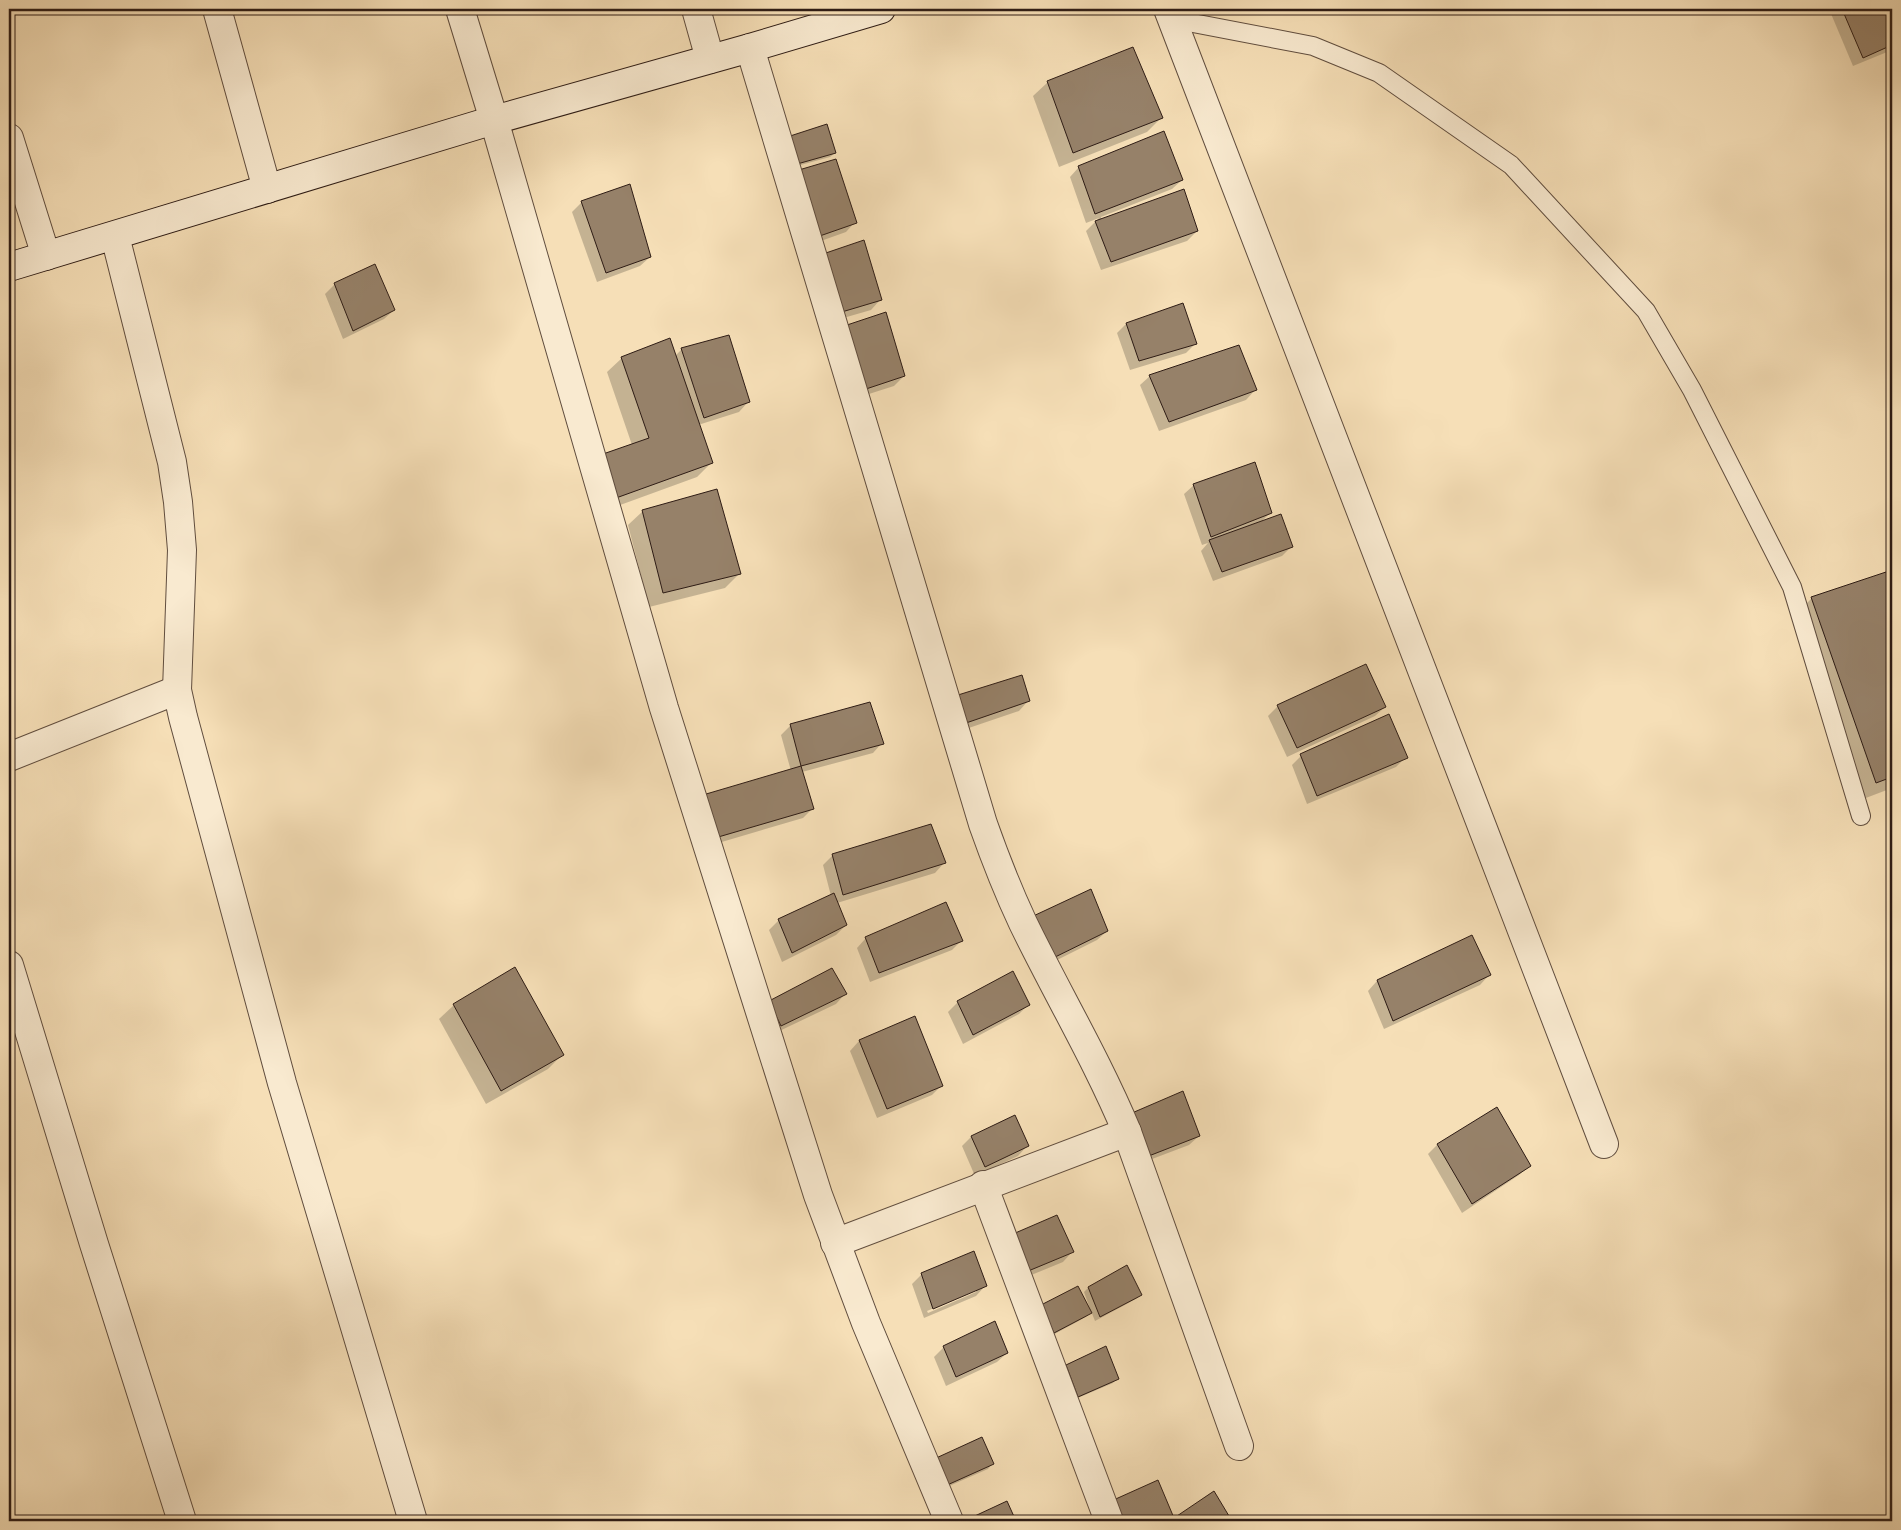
<svg xmlns="http://www.w3.org/2000/svg" width="1901" height="1530" font-family="'Libre Caslon Text',serif">
  <style>
    .shadow { fill: #0003; fill-rule: evenodd }
    .building { fill: #968169; stroke: #2e1c15 }
    .lines { fill: none; stroke-linecap: round; stroke-linejoin: round }
    .service-casing { stroke: #604d3e; stroke-width: 20 }
    .minor-casing { stroke: #604d3e; stroke-width: 30 }
    .secondary-casing { stroke: #2e1c15; stroke-width: 30 }
    .service { stroke: #f9ead0; stroke-width: 18 }
    .minor { stroke: #f9ead0; stroke-width: 28 }
    .secondary { stroke: #f9ead0; stroke-width: 28 }
  </style>
  <rect width="100%" height="100%" fill="#f6dfb7"/>
  <filter id="stains"><feTurbulence type="fractalNoise" baseFrequency=".004" numOctaves="4"/><feColorMatrix values="0 0 0 0 .2 0 0 0 0 .09 0 0 0 0 .02 0 0 0 .5 -.17"/></filter>
  <radialGradient id="worn" r=".72"><stop offset=".6" stop-color="#630" stop-opacity="0"/><stop offset="1" stop-color="#630" stop-opacity=".3"/></radialGradient>
  <g class="shadow">
    <polygon points="1829,9 1892,9 1892,50 1853,66"/>
    <polygon points="1048,82 1161,118 1147,132 1059,167 1033,96"/>
    <polygon points="784,139 835,153 830,157 786,169"/>
    <polygon points="1079,167 1182,180 1172,189 1101,217 1101,219 1197,231 1187,241 1101,270 1086,231 1099,218 1086,223 1070,177"/>
    <polygon points="783,183 855,222 846,232 804,247"/>
    <polygon points="582,202 650,257 640,266 597,282 572,212"/>
    <polygon points="809,267 880,300 871,310 826,323"/>
    <polygon points="335,284 394,310 384,319 343,339 325,294"/>
    <polygon points="1126,324 1196,343 1186,353 1130,370 1117,333"/>
    <polygon points="829,339 904,376 894,386 847,401"/>
    <polygon points="682,349 748,402 739,412 698,425 711,463 697,477 601,512 632,445 607,372 622,358 675,356"/>
    <polygon points="1150,376 1255,390 1246,400 1159,431 1140,385"/>
    <polygon points="1194,485 1270,513 1261,522 1292,546 1282,556 1213,581 1201,551 1208,543 1202,545 1184,494"/>
    <polygon points="643,511 740,573 725,588 649,607 628,525"/>
    <polygon points="1892,571 1892,788 1858,801 1793,617 1812,598"/>
    <polygon points="1028,701 1019,711 957,732 949,706"/>
    <polygon points="869,703 882,743 873,753 802,772 813,808 803,818 698,849 791,771 781,735 790,726"/>
    <polygon points="1278,706 1385,707 1375,716 1287,757 1268,716"/>
    <polygon points="1301,756 1406,757 1396,767 1307,804 1292,765"/>
    <polygon points="833,855 944,863 935,873 837,903 846,925 836,935 782,962 769,930 779,920 831,896 823,865"/>
    <polygon points="1020,928 1107,931 1097,940 1035,971"/>
    <polygon points="1472,937 1489,975 1480,985 1384,1029 1368,991 1377,981"/>
    <polygon points="866,938 962,940 952,950 870,982 857,948"/>
    <polygon points="1012,973 1029,1004 1019,1014 963,1044 948,1012 958,1002"/>
    <polygon points="845,994 836,1004 771,1035 760,1011"/>
    <polygon points="454,1005 562,1055 548,1069 486,1104 439,1019"/>
    <polygon points="914,1018 941,1086 932,1095 877,1118 850,1051 859,1041"/>
    <polygon points="1116,1127 1199,1136 1189,1145 1131,1167"/>
    <polygon points="971,1137 1027,1146 1018,1156 975,1176 962,1146"/>
    <polygon points="1437,1145 1529,1166 1519,1175 1462,1213 1428,1154"/>
    <polygon points="998,1248 1072,1252 1063,1262 1012,1283"/>
    <path d="M922 1274 985 1286 976 1296 924 1318 912 1284ZM976 1290V1292L928 1313 927 1311Z"/>
    <polygon points="1088,1288 1141,1295 1136,1299 1095,1321 1091,1311 1086,1317 1049,1337 1037,1310 1089,1309 1090,1309 1084,1292"/>
    <polygon points="944,1347 1007,1353 997,1362 946,1386 934,1357"/>
    <polygon points="1066,1366 1117,1378 1113,1383 1073,1400 1062,1371"/>
    <polygon points="992,1464 988,1469 940,1490 930,1465"/>
    <polygon points="1214,1493 1231,1521 1173,1521 1175,1519"/>
    <polygon points="1173,1518 1169,1521 1103,1521"/>
  </g>
  <g class="building">
    <polygon points="1842,9 1892,9 1892,45 1863,58"/>
    <polygon points="1133,47 1163,118 1073,153 1047,81"/>
    <polygon points="827,124 836,153 790,166 784,138"/>
    <polygon points="1164,131 1183,180 1095,214 1078,166"/>
    <polygon points="836,159 857,223 814,238 792,172"/>
    <polygon points="630,184 651,257 606,273 581,201"/>
    <polygon points="1184,189 1198,231 1111,262 1095,221"/>
    <polygon points="864,240 882,300 835,314 817,256"/>
    <polygon points="375,264 395,310 353,331 334,283"/>
    <polygon points="1183,303 1197,344 1139,361 1126,323"/>
    <polygon points="886,312 905,376 857,392 838,328"/>
    <polygon points="729,335 750,402 704,418 681,348"/>
    <polygon points="670,338 713,463 616,498 603,454 649,438 621,357"/>
    <polygon points="1239,345 1257,390 1169,422 1149,375"/>
    <polygon points="1255,462 1272,513 1211,537 1193,484"/>
    <polygon points="717,489 741,574 663,593 642,510"/>
    <polygon points="1281,514 1293,547 1222,572 1209,540"/>
    <polygon points="1892,570 1892,777 1876,783 1811,597"/>
    <polygon points="1366,664 1386,707 1297,748 1277,705"/>
    <polygon points="1022,675 1030,701 966,723 958,695"/>
    <polygon points="870,702 884,744 801,766 790,724"/>
    <polygon points="1389,714 1408,758 1317,796 1300,754"/>
    <polygon points="801,766 814,809 708,840 696,797"/>
    <polygon points="931,824 946,863 843,895 832,854"/>
    <polygon points="1091,889 1108,931 1045,962 1029,918"/>
    <polygon points="834,893 847,925 792,953 778,919"/>
    <polygon points="946,902 963,941 879,973 865,937"/>
    <polygon points="1472,935 1491,975 1393,1021 1377,980"/>
    <polygon points="515,967 564,1055 501,1091 453,1004"/>
    <polygon points="832,968 847,994 781,1026 769,1001"/>
    <polygon points="1013,971 1030,1005 973,1035 957,1001"/>
    <polygon points="915,1016 943,1086 887,1109 859,1040"/>
    <polygon points="1183,1091 1200,1136 1141,1159 1125,1116"/>
    <polygon points="1497,1107 1531,1166 1472,1204 1437,1144"/>
    <polygon points="1015,1115 1029,1146 985,1167 971,1136"/>
    <polygon points="1057,1215 1074,1252 1021,1274 1006,1237"/>
    <polygon points="974,1251 987,1286 933,1309 921,1273"/>
    <polygon points="1127,1265 1142,1295 1100,1317 1088,1287"/>
    <polygon points="1078,1286 1092,1313 1054,1333 1041,1305"/>
    <polygon points="995,1321 1008,1353 956,1377 943,1346"/>
    <polygon points="1106,1346 1119,1379 1078,1397 1066,1365"/>
    <polygon points="982,1437 994,1464 945,1486 934,1459"/>
    <polygon points="1158,1480 1174,1518 1167,1521 1116,1521 1109,1502"/>
    <polygon points="1214,1491 1232,1521 1176,1521 1174,1518"/>
    <polygon points="1007,1501 1016,1521 964,1521"/>
  </g>
  <g class="lines">
    <defs>
      <polyline id="service" points="1172,19 1313,46 1379,73 1511,165 1646,311 1692,390 1792,587 1861,816"/>
      <g id="minor">
        <polyline points="217,9 267,189"/>
        <polyline points="460,9 494,120 664,708 818,1195 866,1323 949,1521"/>
        <polyline points="696,9 710,59"/>
        <polyline points="1168,9 1604,1144"/>
        <path d="M750 48 983 824C995 858 1008 891 1023 923 1057 993 1097 1060 1127 1132L1239 1446"/>
        <polyline points="9,138 46,256"/>
        <polyline points="115,236 172,462 178,502 182,550 177,690 183,717 282,1083 413,1521"/>
        <polyline points="9,757 177,690"/>
        <polyline points="9,965 94,1244 182,1521"/>
        <polyline points="983,1185 1109,1521"/>
        <polyline points="835,1243 1127,1132"/>
      </g>
      <polyline id="secondary" points="9,267 494,120 750,48 881,9"/>
    </defs>
    <use href="#service" class="service-casing"/>
    <use href="#minor" class="minor-casing"/>
    <use href="#secondary" class="secondary-casing"/>
    <use href="#service" class="service"/>
    <use href="#minor" class="minor"/>
    <use href="#secondary" class="secondary"/>
  </g>
  <rect width="1901" height="1530" fill="none" stroke="#f6dfb7" stroke-width="30"/>
  <rect x="10" y="10" width="1881" height="1510" fill="none" stroke="#2e1c15" stroke-width="2.5"/>
  <rect x="15" y="15" width="1871" height="1500" fill="none" stroke="#2e1c15"/>
  <rect width="100%" height="100%" filter="url(#stains)"/>
  <rect width="100%" height="100%" fill="url(#worn)"/>
</svg>
